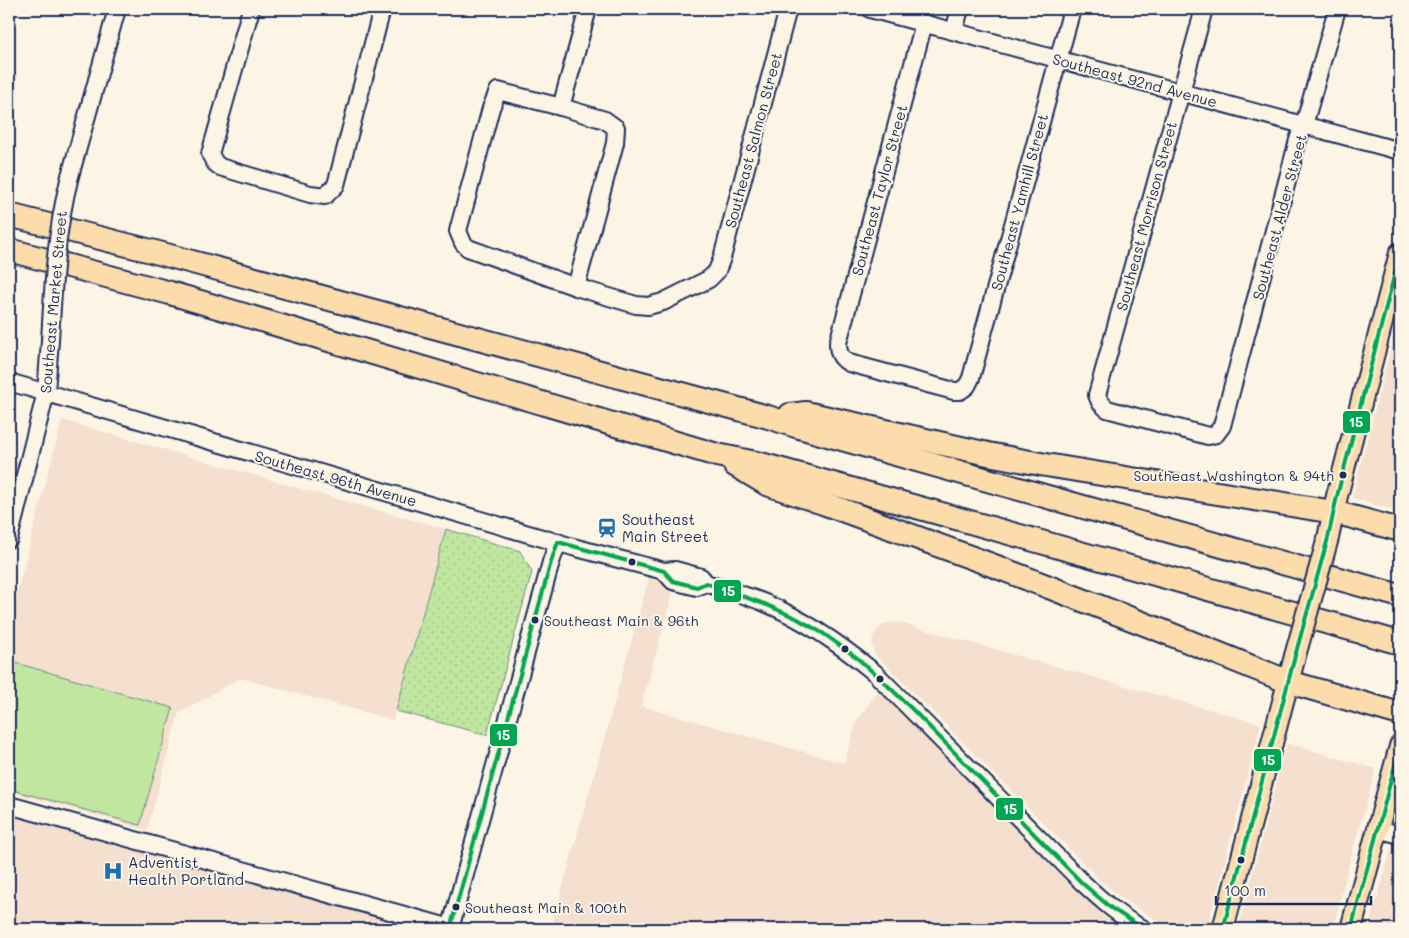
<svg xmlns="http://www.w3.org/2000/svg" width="1409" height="938" font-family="Mali,sans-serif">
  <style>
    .built { fill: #f5dfcf }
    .grass { fill: url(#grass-dots); stroke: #6e8a7f }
    .pitch { fill: #c1e6a0; stroke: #6e8a7f }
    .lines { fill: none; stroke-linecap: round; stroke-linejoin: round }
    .minor-casing { stroke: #1b2f5e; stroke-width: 20 }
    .major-casing { stroke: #1b2f5e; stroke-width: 24 }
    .highway-casing { stroke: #1b2f5e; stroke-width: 26 }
    .minor { stroke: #fcf5e5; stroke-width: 16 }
    .major { stroke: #fddcac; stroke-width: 20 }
    .highway { stroke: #fddcac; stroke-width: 22 }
    .minor-bridge-casing { stroke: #1b2f5e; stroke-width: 20; stroke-linecap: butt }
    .major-bridge-casing { stroke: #1b2f5e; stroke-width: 24; stroke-linecap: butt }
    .minor-bridge { stroke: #fcf5e5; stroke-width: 16 }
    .major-bridge { stroke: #fddcac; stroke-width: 20 }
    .bus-1-casing { stroke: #fcf5e5; stroke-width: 8 }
    .bus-1 { stroke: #00a651; stroke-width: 4 }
    .bus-dot { fill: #1b2f5e; stroke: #fcf5e5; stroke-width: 2 }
    .labels { text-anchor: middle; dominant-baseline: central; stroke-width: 4; stroke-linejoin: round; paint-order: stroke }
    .bus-label { font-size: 14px; fill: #1b2f5e; stroke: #fcf5e5; text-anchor: start }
    .street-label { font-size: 15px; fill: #1b2f5e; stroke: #fcf5e5 }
    .poi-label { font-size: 15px; fill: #1b2f5e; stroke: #fcf5e5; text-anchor: start }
    .line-badge { stroke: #fcf5e5; stroke-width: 2 }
    .badge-label { font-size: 14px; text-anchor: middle; font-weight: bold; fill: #fff }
  </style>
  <defs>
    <pattern id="grass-dots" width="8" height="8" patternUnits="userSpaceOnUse" patternTransform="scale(1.25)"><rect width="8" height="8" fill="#c1e6a0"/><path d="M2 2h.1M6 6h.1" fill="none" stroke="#a5c68c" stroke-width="1.8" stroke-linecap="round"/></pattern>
  </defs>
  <rect width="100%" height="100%" fill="#fcf5e5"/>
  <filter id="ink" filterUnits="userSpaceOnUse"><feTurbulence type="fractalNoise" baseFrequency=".02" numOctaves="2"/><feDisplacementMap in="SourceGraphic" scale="10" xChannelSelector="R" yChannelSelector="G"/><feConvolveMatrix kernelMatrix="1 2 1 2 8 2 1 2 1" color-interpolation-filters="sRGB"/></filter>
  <g filter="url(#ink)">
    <g class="built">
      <polygon points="1400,312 1400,512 1352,498"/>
      <polygon points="62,420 302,489 446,529 393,720 240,678 179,713 147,830 9,791 9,623"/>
      <polygon points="649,578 675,585 641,706 844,763 857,720 879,690 1101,912 1125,929 551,929"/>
      <polygon points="897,622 1261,724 1207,929 1175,929 1167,926 1125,901 1100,880 874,653 872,644 873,637 878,629 885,624"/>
      <polygon points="1287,743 1376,769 1349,864 1333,929 1238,929"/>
      <polygon points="9,814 426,929 9,929"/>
      <polygon points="1400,820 1400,929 1368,929"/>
    </g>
    <polygon class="grass" points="446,529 520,551 532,572 487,735 396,711"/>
    <polygon class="pitch" points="16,663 173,708 140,825 9,789 9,667"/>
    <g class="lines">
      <defs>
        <g id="minor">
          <polyline points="251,9 210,154 215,163 220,167 310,194 325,196 336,185 382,9"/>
          <polyline points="870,9 1400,151"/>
          <polyline points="1204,9 1097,395 1100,402 1107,409 1208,436 1216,434 1222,426 1298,140 1304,125 1337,9"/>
          <path d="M924 23 838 343C838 352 840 358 849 363L954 391H960L967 386 971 378 1072 9"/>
          <polyline points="954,31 960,9"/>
          <polyline points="561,107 588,9"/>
          <polyline points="70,176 117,9"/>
          <polyline points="576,287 615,143 616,128 605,120 561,107 498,91 491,108 458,231 463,243 468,248 576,287 636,305 648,306 663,302 709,279 717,271 722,258 788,9"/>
          <path d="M9 382 573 547 664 571 675 570 701 577 706 583C726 590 746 595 765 603 806 620 841 645 875 673L1082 882C1101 900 1120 917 1144 929"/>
          <polyline points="9,539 46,392 50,341"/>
          <polyline points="664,571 673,581 697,587 704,584"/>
          <polyline points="9,805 451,928"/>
          <polyline points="1378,829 1400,835"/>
          <polyline points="450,929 551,562 558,542"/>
        </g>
        <g id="major">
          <polyline points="1328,538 1337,496 1400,253"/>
          <polyline points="1223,929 1295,656"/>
          <polyline points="1351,929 1400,746"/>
        </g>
        <g id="highway">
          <polyline points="9,215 155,252 768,417 799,427 1400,596"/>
          <polyline points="9,250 170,293 717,455 761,464 938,513 1400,643"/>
          <polyline points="790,415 806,413 988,454 1046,465 1334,512 1400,530"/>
          <polyline points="735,465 767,484 823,503 997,567 1160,630 1289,682 1400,714"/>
        </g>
      </defs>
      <use href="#minor" class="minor-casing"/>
      <use href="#major" class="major-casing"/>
      <use href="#highway" class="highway-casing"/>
      <use href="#minor" class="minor"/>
      <use href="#major" class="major"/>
      <use href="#highway" class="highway"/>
      <defs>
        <path id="minor-bridge" d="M50 341C53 285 56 230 70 176"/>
        <polyline id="major-bridge" points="1295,656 1328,538"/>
      </defs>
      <use href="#minor-bridge" class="minor-bridge-casing"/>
      <use href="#major-bridge" class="major-bridge-casing"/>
      <use href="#minor-bridge" class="minor-bridge"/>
      <use href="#major-bridge" class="major-bridge"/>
      <defs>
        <g id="bus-1">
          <polyline points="558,542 664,571 673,581 697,587 706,583 767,605 796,618 824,634 856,657 885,683 913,710 1082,883 1111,908 1144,929"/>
          <polyline points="450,929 551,562 558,542"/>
          <polyline points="1223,929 1295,656 1328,538 1337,496 1400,253"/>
          <polyline points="1351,929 1400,746"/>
        </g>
      </defs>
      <use href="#bus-1" class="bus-1-casing"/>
      <use href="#bus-1" class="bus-1"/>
    </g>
  </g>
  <defs>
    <symbol id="station-bare" viewBox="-9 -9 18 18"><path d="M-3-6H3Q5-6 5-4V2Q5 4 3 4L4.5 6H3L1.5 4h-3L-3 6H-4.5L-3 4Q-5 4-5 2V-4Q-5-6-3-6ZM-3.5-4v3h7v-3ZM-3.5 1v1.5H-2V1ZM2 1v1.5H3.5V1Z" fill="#1f6fb2" stroke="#fcf5e5" stroke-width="2.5" paint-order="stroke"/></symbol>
    <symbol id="hospital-bare" viewBox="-9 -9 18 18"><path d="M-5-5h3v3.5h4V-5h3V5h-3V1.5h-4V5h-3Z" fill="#1f6fb2" stroke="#fcf5e5" stroke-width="2.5" paint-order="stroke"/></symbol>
  </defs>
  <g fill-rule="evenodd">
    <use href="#station-bare" x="593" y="514" width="28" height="28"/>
    <use href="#hospital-bare" x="99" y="857" width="28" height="28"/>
  </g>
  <g class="bus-dot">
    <circle cx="1343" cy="475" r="4.5"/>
    <circle cx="632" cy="562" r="4.5"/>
    <circle cx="535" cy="620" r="4.5"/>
    <circle cx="845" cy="649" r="4.5"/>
    <circle cx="880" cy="679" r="4.5"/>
    <circle cx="1241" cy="860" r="4.5"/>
    <circle cx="456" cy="907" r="4.5"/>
  </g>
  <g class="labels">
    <g class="bus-label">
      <text x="1334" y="475" text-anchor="end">Southeast Washington &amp; 94th</text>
      <text x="544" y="620">Southeast Main &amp; 96th</text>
      <text x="465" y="907">Southeast Main &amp; 100th</text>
    </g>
    <g class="street-label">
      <text transform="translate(1135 80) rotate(15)">Southeast 92nd Avenue</text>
      <text transform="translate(753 140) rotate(-75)">Southeast Salmon Street</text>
      <text transform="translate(879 190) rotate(-75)">Southeast Taylor Street</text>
      <text transform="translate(1019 202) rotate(-75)">Southeast Yamhill Street</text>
      <text transform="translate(1146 216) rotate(-75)">Southeast Morrison Street</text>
      <text transform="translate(1279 217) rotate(-75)">Southeast Alder Street</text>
      <text transform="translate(53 302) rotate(-85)">Southeast Market Street</text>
      <text transform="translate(336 478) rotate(16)">Southeast 96th Avenue</text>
    </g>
    <g class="poi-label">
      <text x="622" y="519">Southeast<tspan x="622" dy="17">Main Street</tspan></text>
      <text x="128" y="862">Adventist<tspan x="128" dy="17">Health Portland</tspan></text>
    </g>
  </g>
  <g class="line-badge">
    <rect x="1342" y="410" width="29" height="24" rx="5" fill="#00a651"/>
    <rect x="713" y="579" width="29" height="24" rx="5" fill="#00a651"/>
    <rect x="489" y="723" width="29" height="24" rx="5" fill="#00a651"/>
    <rect x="1253" y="748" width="29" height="24" rx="5" fill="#00a651"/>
    <rect x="995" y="797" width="29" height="24" rx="5" fill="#00a651"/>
  </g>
  <g class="badge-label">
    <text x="1356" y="427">15</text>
    <text x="728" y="596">15</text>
    <text x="503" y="740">15</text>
    <text x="1268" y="765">15</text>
    <text x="1010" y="814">15</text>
  </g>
  <rect width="1409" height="938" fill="none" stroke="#fcf5e5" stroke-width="30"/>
  <rect x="15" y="15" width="1379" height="908" fill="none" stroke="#1b2f5e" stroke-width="2" filter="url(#ink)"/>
  <path d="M1216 896v8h155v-8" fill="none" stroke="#1b2f5e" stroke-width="2.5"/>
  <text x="1224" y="896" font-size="15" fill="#1b2f5e" stroke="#fcf5e5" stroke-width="4" paint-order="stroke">100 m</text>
</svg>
